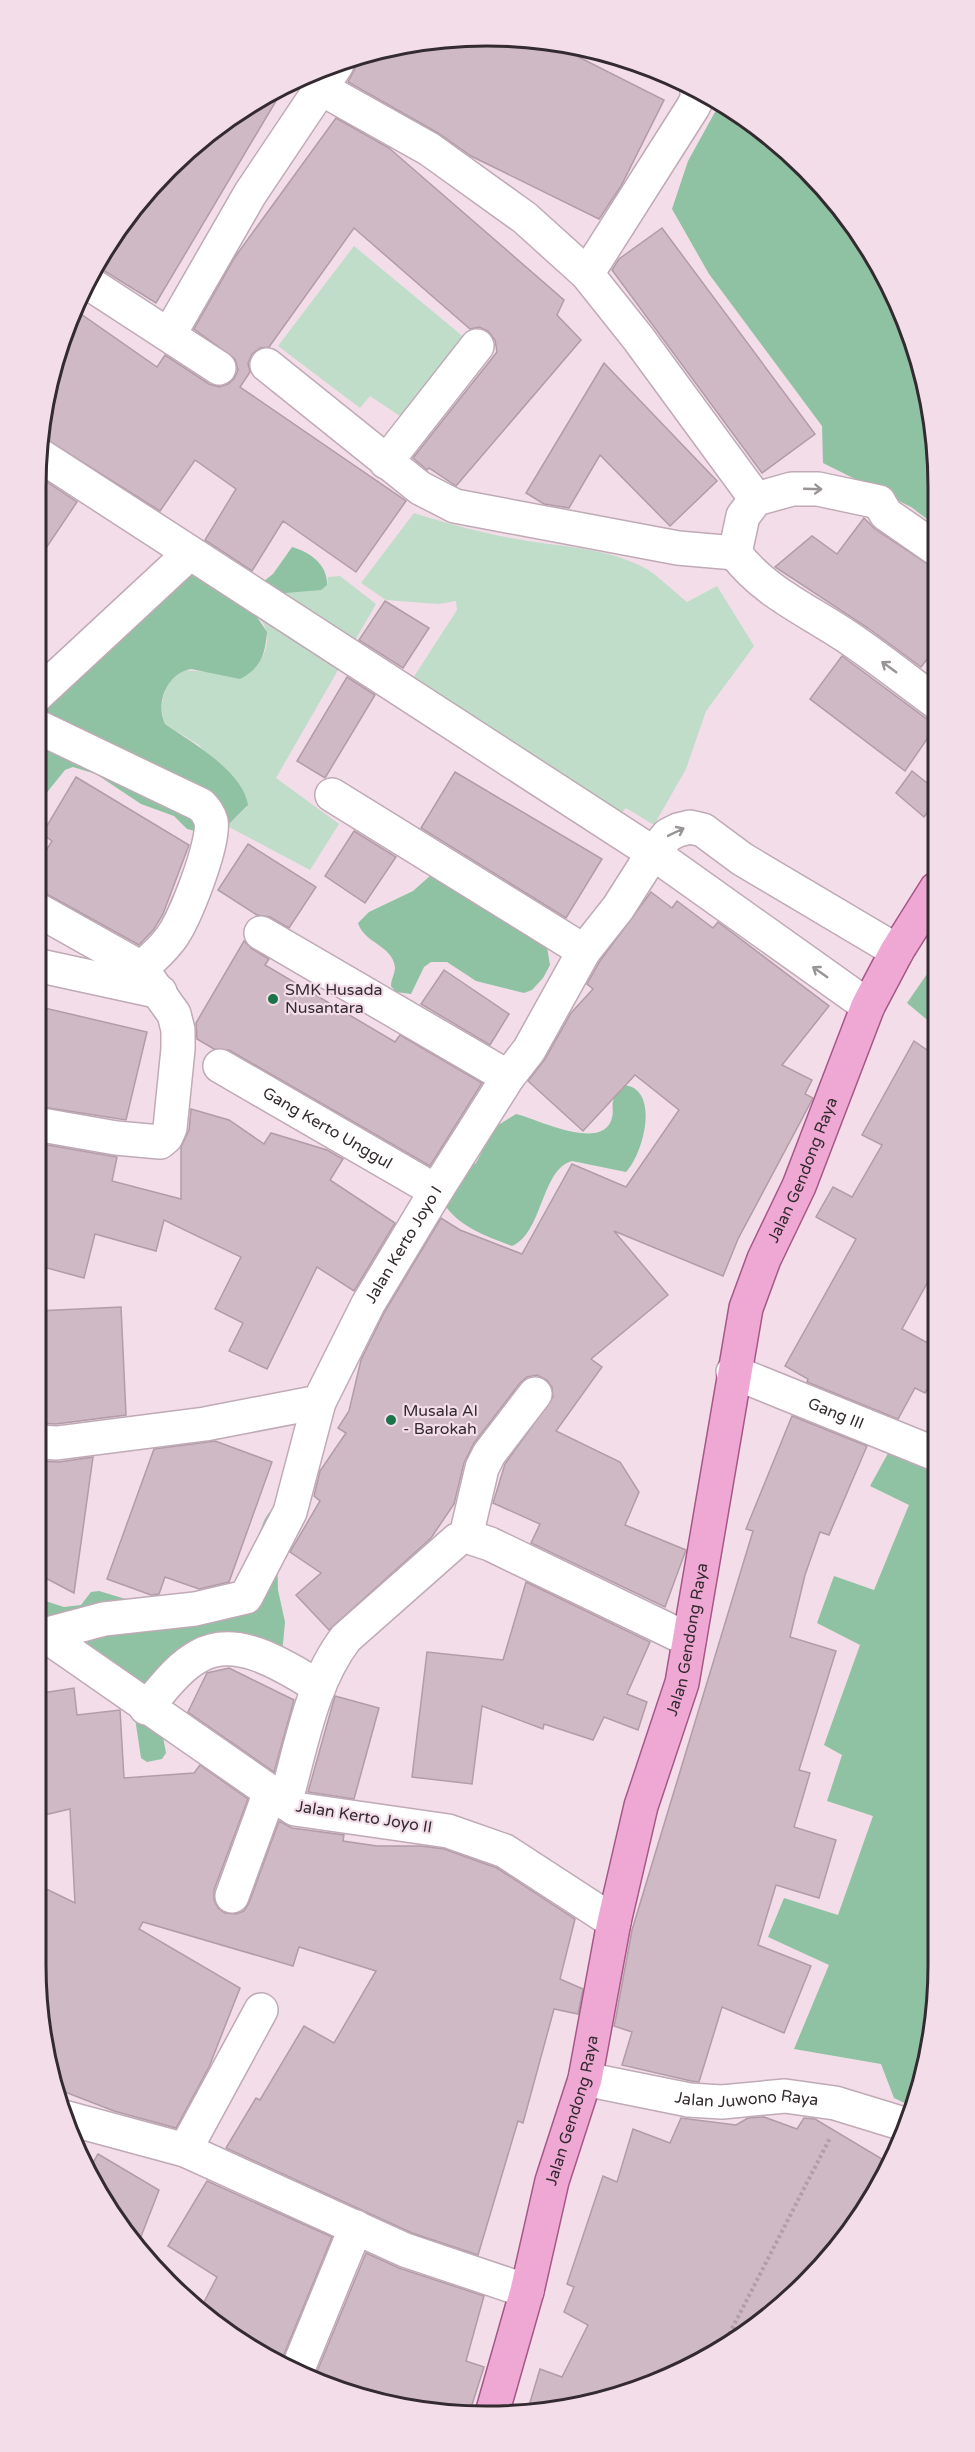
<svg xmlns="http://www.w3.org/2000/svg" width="975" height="2452" font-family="'Varela Round',sans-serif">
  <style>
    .green { fill: #bfddc9 }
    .forest { fill: #8fc2a3 }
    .building { fill: #cfb9c4; stroke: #b19ca7; stroke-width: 1.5 }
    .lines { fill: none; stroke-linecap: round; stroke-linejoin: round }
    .minor-casing { stroke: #bfaab5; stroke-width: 36 }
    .major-casing { stroke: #a75787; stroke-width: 36 }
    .path { stroke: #b09fa8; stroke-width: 4; stroke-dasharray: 3 3; stroke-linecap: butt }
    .minor { stroke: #fff; stroke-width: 33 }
    .major { stroke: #efa8d4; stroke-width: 33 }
    .oneway { stroke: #999597 }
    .poi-dot { fill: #197449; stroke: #f3dde8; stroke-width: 2 }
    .labels { text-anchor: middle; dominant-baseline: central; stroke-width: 4.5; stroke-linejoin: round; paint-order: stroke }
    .poi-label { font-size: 16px; fill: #332b2f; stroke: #f3dde8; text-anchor: start }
    .street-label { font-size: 16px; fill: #332b2f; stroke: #f3dde8 }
    .rim { fill: none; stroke: #332b2f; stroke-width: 3 }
  </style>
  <rect width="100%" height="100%" fill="#f3dde8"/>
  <g class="green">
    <polygon points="354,246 472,344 406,420 370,396 360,408 278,346"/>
    <path d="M414 513C448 524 482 533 517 539 559 547 604 547 643 567 658 575 673 591 687 602L717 586 754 646 706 711 686 769 654 825 626 808 616 819 408 686 457 610 456 601 438 604 386 600 361 583Z"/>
    <path d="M340 576 376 604 276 778 339 824 310 870 227 826 247 807 199 745 165 724C157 706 165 679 183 670L247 675C262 664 273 643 264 625 260 617 251 609 246 602L273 594 327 585 328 577Z"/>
  </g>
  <g class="forest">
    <polygon points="720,103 738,112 827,190 904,314 935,428 935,525 911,507 823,463 822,426 709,274 672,209 688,161"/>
    <path d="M292 547C310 552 328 565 327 585L321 590 273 594 247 602 267 632C265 655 261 668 240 679L191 669C167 673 155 703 165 724 191 742 243 771 248 805L227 826 195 831 187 829 174 816 141 804 96 774 73 767 65 770 36 806V719L44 688 178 567 254 589 273 574Z"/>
    <path d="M431 875 546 941 550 965 543 978 532 990 524 993 476 981 447 962H431L424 967 411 994 396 992 391 986C391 979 395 974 395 967 392 945 364 943 358 923L369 912 413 891Z"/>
    <polygon points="936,961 937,1028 907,1003"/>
    <path d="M624 1085C661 1089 643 1155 626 1172L572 1161C541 1169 543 1233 512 1246 488 1237 459 1227 444 1204L463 1172 476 1163 495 1127 516 1114C537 1119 596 1149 610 1123 618 1106 604 1106 624 1085Z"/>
    <polygon points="892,1446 938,1466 939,1964 915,2108 894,2098 881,2064 794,2049 829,1965 768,1937 784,1898 838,1915 873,1816 827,1801 842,1755 824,1745 860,1645 817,1623 834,1576 874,1590 909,1505 870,1486"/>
    <path d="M276 1506 278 1590 285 1622 282 1654 238 1659 186 1674 160 1721 166 1753 162 1759 147 1762 141 1758 135 1718 36 1631V1598L64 1607 81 1605 91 1592 99 1591 129 1600 224 1603C233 1589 246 1573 253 1558 261 1539 258 1520 276 1506Z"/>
  </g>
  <g class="building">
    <polygon points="457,37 545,40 664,100 621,186 599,219 471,156 438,133 348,82 362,55"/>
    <polygon points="286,84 156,303 95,265 148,190 212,130"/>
    <polygon points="336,118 389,148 564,300 557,315 581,340 456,486 429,468 427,470 413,458 497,352 495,340 488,331 479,327 470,329 354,228 269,347 260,348 252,354 248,363 250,372 240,387 406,501 356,572 283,521 252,571 205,540 236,489 195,460 160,511 44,438 60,343 75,310 157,367 165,355 209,384 219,387 228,384 234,379 238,370 235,359 194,329 235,257"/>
    <polygon points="662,228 815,434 762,473 612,270 619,259"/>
    <polygon points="604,363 717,481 670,526 600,455 569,508 544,504 526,493"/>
    <polygon points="38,476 77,502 36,563 36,488"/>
    <polygon points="864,518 875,529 935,569 936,648 921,667 868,628 775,567 812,536 837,554"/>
    <polygon points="385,601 429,628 403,668 359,640"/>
    <polygon points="842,656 936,726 905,771 810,699"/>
    <polygon points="347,677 375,695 325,778 297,761"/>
    <polygon points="912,771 936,790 936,802 924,817 896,793"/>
    <polygon points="455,772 602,859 566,918 421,828"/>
    <polygon points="76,777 189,845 163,914 154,929 139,945 45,893 36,890 36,867 52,841 42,834"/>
    <polygon points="354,831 396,857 365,903 325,876"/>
    <polygon points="248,844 316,887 289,928 270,917 257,915 218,890"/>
    <polygon points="651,892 672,908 677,901 713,928 718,922 829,1006 782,1065 812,1080 805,1094 813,1098 738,1239 723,1276 614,1231 668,1295 591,1359 602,1367 556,1431 620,1462 639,1492 625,1525 686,1550 665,1607 531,1543 540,1524 493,1503 505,1464 553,1397 552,1387 547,1380 537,1375 527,1377 520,1383 474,1443 464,1463 454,1504 431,1538 329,1630 296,1595 321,1573 290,1552 320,1501 314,1496 320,1471 346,1433 338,1428 349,1411 361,1360 384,1313 441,1218 460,1230 522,1254 572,1164 626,1187 679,1110 635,1075 583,1131 528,1081 545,1059 571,1013 593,989 587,984 600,961"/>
    <polygon points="244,941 252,949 269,959 265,965 395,1042 400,1035 482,1083 430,1166 229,1050 214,1049 197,1039 196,1023"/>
    <polygon points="444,970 509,1014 490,1045 421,1004"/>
    <polygon points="36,1006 147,1032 126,1120 36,1106"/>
    <polygon points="914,1041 937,1057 937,1265 902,1329 937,1348 937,1370 925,1393 915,1388 898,1419 807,1382 808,1379 785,1366 856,1239 816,1217 833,1187 852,1197 882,1145 862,1135"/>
    <polygon points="191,1109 229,1120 264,1144 271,1133 327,1150 343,1159 330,1180 395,1223 354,1291 317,1267 267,1369 229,1351 243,1323 215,1309 241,1257 164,1220 156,1251 95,1234 84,1278 36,1265 36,1143 117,1157 112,1181 181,1199 181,1147 189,1130"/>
    <polygon points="121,1307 126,1415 56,1424 36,1423 36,1311"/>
    <polygon points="792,1416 867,1446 829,1535 820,1532 805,1575 790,1637 836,1651 799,1770 810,1773 794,1827 836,1840 819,1898 776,1885 758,1945 811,1966 784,2033 722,2007 699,2082 691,2081 622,2065 632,2032 614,2026 615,2022 632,1930 753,1531 746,1529"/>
    <polygon points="215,1441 272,1462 229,1582 199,1589 165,1577 159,1594 151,1595 107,1579 154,1449"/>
    <polygon points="93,1457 74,1593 36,1573 36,1461 59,1462"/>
    <polygon points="526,1582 650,1642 627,1694 647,1702 638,1730 604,1717 593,1740 544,1724 543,1729 482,1706 472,1784 412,1777 427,1652 503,1660"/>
    <polygon points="229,1668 294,1700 274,1772 188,1712 207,1673"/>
    <polygon points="74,1688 77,1715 120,1710 124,1778 194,1773 200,1765 248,1799 214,1890 214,1900 218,1908 225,1913 236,1914 244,1911 249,1903 279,1821 292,1828 344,1835 343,1841 377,1846 421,1846 444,1849 497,1868 575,1919 560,1979 583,1989 578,2014 554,2009 523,2123 518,2121 478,2255 412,2233 226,2148 256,2098 260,2100 304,2026 334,2043 376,1971 299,1947 293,1966 143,1922 139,1929 240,1988 209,2067 176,2128 114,2111 57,2089 36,1965 36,1884 75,1903 70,1809 36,1817 36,1694"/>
    <polygon points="335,1696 379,1708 354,1799 308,1792"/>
    <polygon points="764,2117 797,2129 804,2118 815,2119 887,2162 845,2240 785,2304 714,2355 576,2407 528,2409 540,2369 562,2377 588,2325 564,2312 574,2287 567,2284 603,2176 617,2182 633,2129 670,2143 681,2118 736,2125 748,2118"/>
    <polygon points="98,2154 159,2190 137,2247 96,2190 88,2171"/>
    <polygon points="207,2181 332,2237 280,2364 262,2356 202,2306 217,2277 168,2246"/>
    <polygon points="366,2253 399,2268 484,2296 466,2361 484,2367 470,2411 428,2412 343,2392 314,2379"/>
  </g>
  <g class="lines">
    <defs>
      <g id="minor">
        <polyline points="322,89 429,149 525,218 587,274 638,338 756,499"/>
        <polyline points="587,274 693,107 698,97 697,92"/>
        <polyline points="87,282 219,368"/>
        <polyline points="169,335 250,194 337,64"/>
        <polyline points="267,365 420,488 455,506 678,548 735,553"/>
        <polyline points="386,462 477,346"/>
        <path d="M935 548 886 514 879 502 818 489H792L756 499 743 516 735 553C763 591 807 610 846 636 876 656 906 680 936 702"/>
        <polyline points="36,696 190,553"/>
        <path d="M36 726 201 805C206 810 209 814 211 821 215 843 185 919 171 938 162 950 152 959 141 968"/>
        <polyline points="332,795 584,951"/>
        <polyline points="36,909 141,968 174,1014 178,1030 178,1049 170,1128 166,1137 160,1142 116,1138 36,1124"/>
        <polyline points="261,933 508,1077"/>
        <polyline points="36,965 160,992"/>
        <polyline points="868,1006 653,853 668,835 678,830 690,827 703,830 742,859 897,951"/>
        <path id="s1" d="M220 1066 436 1191"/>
        <path id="s2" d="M733 1372 938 1455"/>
        <path id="s3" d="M36 1442 57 1443 205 1424 319 1402 368 1304 436 1191 508 1077 529 1050 584 951 618 908 653 853 41 456"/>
        <polyline points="466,1536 482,1468 489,1454 535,1394"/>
        <polyline points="36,1629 295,1809 448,1831 505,1851 614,1922"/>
        <polyline points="44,1635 104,1619 195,1609 246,1597 290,1512 319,1402"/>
        <path d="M146 1708C162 1690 178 1667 199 1656 237 1634 286 1667 319 1687"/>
        <path d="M285 1803C301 1748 311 1683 346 1638L457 1540 466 1536 490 1544 689 1640"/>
        <polyline points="232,1896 270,1792"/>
        <path id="s4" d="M585 2079 689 2100 722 2102 785 2096 835 2103 907 2125"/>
        <polyline points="63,2117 185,2150 405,2250 527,2291"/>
        <polyline points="185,2150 261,2010"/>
        <polyline points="297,2371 356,2227"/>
      </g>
      <g id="major">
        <path id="s5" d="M493 2410 527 2291 552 2181 585 2079 614 1922 641 1806 682 1683 746 1308 764 1259 799 1186 868 1006 897 951 936 889"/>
      </g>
    </defs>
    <use href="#minor" class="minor-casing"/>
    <use href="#major" class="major-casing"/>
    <polyline class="path" points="721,2350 830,2138"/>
    <use href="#minor" class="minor"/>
    <use href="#major" class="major"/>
  </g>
  <defs><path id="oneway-shaft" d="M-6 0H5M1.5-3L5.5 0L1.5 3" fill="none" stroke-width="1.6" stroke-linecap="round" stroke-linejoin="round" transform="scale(1.5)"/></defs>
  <g class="oneway">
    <use href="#oneway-shaft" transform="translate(813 489) rotate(2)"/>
    <use href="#oneway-shaft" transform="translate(889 667) rotate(-144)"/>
    <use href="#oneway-shaft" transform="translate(676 832) rotate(-26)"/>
    <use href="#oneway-shaft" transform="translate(820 972) rotate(-145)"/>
  </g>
  <g class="poi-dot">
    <circle cx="273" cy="999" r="6"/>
    <circle cx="391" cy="1420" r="6"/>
  </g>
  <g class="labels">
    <g class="poi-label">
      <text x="285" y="990">SMK Husada<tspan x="285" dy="18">Nusantara</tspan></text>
      <text x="403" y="1411">Musala Al<tspan x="403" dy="18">- Barokah</tspan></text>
    </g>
    <g class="street-label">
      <text stroke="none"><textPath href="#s1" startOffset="124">Gang Kerto Unggul</textPath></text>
      <text stroke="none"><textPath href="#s5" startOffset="1282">Jalan Gendong Raya</textPath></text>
      <text stroke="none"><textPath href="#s3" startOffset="465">Jalan Kerto Joyo I</textPath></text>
      <text stroke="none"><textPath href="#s2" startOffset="111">Gang III</textPath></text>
      <text stroke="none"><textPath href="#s5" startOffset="796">Jalan Gendong Raya</textPath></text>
      <text transform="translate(364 1817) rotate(9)">Jalan Kerto Joyo II</text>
      <text stroke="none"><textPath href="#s4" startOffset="164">Jalan Juwono Raya</textPath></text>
      <text stroke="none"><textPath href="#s5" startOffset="310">Jalan Gendong Raya</textPath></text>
    </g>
  </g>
  <path d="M0 0H975V2452H0ZM487 46H487A441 441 0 0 1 928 487V1965A441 441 0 0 1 487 2406H487A441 441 0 0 1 46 1965V487A441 441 0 0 1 487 46Z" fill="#f3dde8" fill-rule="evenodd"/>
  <path class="rim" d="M487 46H487A441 441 0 0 1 928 487V1965A441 441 0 0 1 487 2406H487A441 441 0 0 1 46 1965V487A441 441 0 0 1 487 46Z"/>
</svg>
